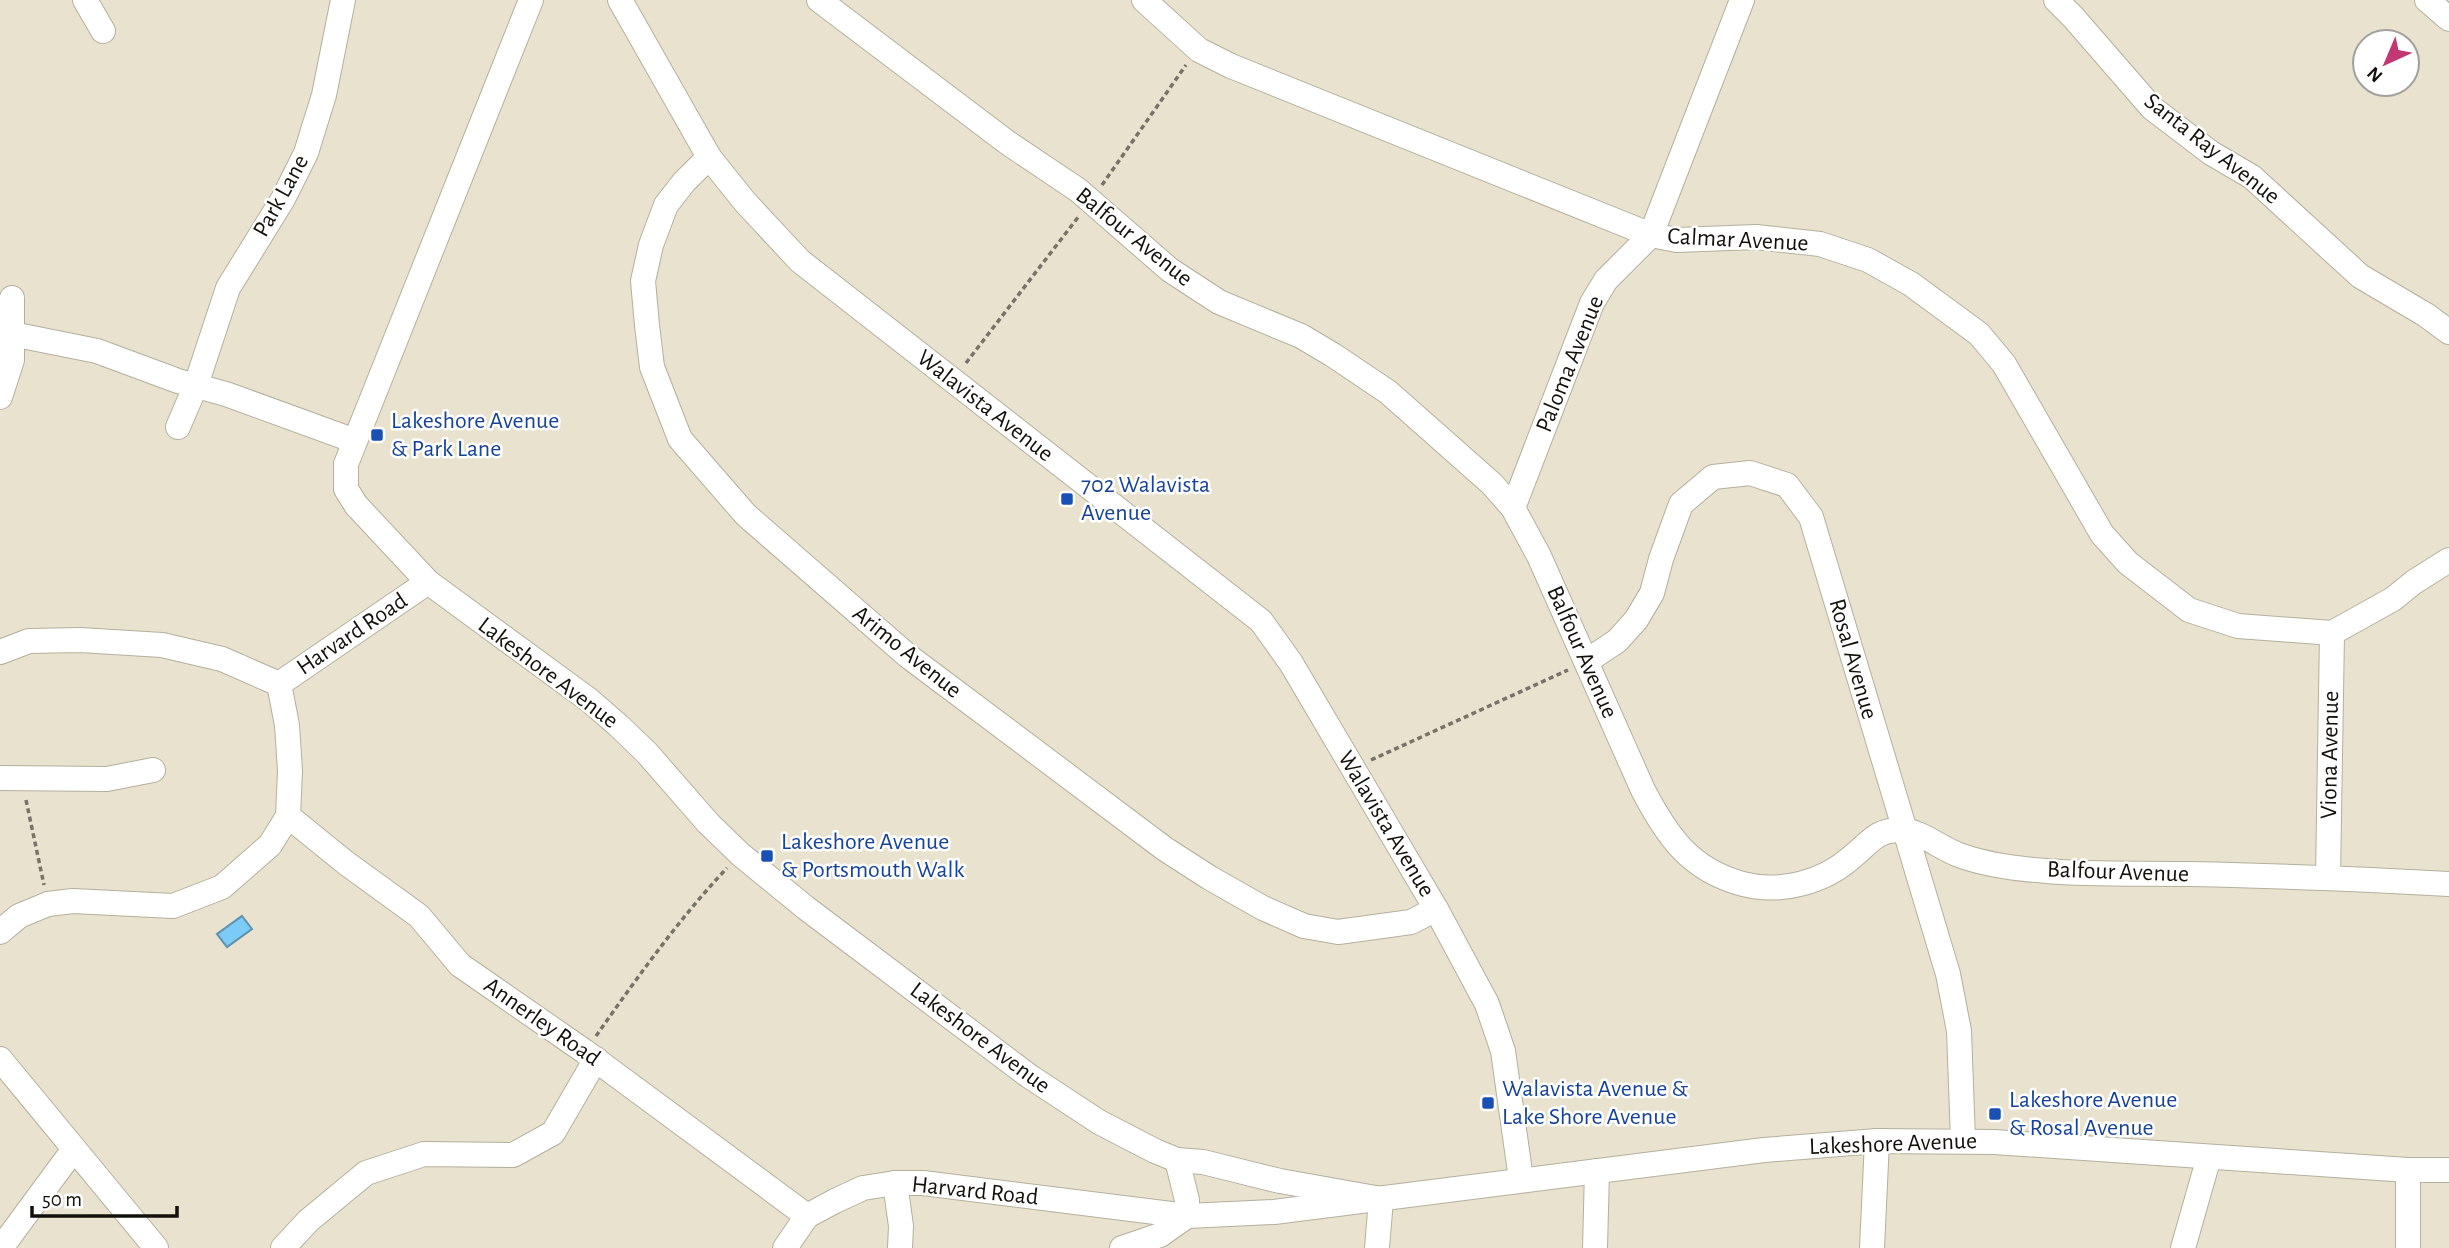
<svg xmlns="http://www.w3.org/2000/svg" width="2449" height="1248" font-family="'Alegreya Sans',sans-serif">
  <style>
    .water { fill: #7ccaf6; stroke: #5c92b0; stroke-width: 2 }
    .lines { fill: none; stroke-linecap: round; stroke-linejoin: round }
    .minor-casing { stroke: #b5af9d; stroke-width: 26 }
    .path { stroke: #777367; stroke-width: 3.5; stroke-dasharray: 5 3.5; stroke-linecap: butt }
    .minor { stroke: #fff; stroke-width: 24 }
    .transit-dot { fill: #1a4fb4; stroke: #fff; stroke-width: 2.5 }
    .labels { text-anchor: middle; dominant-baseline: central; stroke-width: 5; stroke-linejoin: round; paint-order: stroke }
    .street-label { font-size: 24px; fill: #13110b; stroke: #fff }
    .transit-label { font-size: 24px; fill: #164399; stroke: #fff; text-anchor: start }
  </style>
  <rect width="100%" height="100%" fill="#e8e2cf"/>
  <polygon class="water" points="242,916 252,929 227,947 217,934"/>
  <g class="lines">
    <defs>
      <g id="minor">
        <polyline points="85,0 103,31"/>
        <polyline points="531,0 346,464 346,489 356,505 428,582 589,700 619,726 647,753 708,823 740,854 806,908 1029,1076 1099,1122 1155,1151 1177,1160 1203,1162 1280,1181 1381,1199"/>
        <polyline points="620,0 709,157 745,202 800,261 1261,621 1291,663 1436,909 1487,1004 1503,1051 1521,1179"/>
        <path d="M819 0 1008 143 1078 190 1170 270 1219 302 1301 336 1333 355 1388 392 1492 484 1513 508 1539 556 1643 790C1667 836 1690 870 1743 884 1781 894 1824 882 1852 857 1871 842 1875 830 1901 830 1921 831 1940 848 1959 855 1986 865 2017 869 2047 871 2094 875 2142 873 2190 874 2276 876 2363 879 2449 884"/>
        <polyline points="1144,0 1199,50 1231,66 1651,235 1677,240 1756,237 1820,244 1868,260 1911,284 1979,334 2004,364 2102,534 2128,563 2189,610 2238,626 2332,633 2393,599 2414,582 2449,560"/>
        <polyline points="2056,0 2073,17 2152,108 2211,153 2252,177 2360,276 2426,315 2449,332"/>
        <polyline points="2427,0 2449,19"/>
        <polyline points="709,157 684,182 666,205 651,245 643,281 647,325 652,367 680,439 746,515 908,656 1165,849 1210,878 1263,908 1304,926 1338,932 1411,922 1436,909"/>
        <polyline points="12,334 97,351 178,381 226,394 355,441"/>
        <polyline points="0,397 12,360 12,298"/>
        <polyline points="178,427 196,385 228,288 283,199 306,153 324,95 343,0"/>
        <polyline points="1513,508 1592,303 1606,280 1651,235 1742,0"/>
        <polyline points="0,652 29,641 80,640 162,645 222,659 279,684"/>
        <polyline points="1587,661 1617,641 1636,620 1652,593 1661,559 1681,504 1713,477 1750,473 1787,485 1811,517 1948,974 1959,1031 1963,1140"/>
        <polyline points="279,684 428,582"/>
        <polyline points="0,778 107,779 153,770"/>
        <polyline points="288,816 346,863 419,916 460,965 584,1051 807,1216"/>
        <polyline points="2328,878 2332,633"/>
        <polyline points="0,932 19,916 48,904 73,901 173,906 222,887 270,845 288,816 290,771 287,725 279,684"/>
        <polyline points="0,1059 156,1248"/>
        <polyline points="1177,1160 1187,1200 1187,1216"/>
        <polyline points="895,1183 901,1226 900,1248"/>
        <polyline points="1,1248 74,1149"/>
        <polyline points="283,1248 308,1221 366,1173 424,1154 513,1155 553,1133 596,1059"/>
        <polyline points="785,1248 807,1216 835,1201 863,1188 895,1183 923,1183 1187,1216 1274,1212 1764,1150 1877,1141 1994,1142 2408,1170 2449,1170"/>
        <polyline points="1122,1248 1160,1235 1187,1216"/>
        <polyline points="1377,1248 1381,1199"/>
        <polyline points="1595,1248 1597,1171"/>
        <polyline points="1872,1248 1877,1141"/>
        <polyline points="2183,1248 2209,1157"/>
        <polyline points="2408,1248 2408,1170"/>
      </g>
    </defs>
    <use href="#minor" class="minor-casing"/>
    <g class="path">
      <polyline points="1102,185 1186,65"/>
      <polyline points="966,363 1079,216"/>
      <polyline points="1371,760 1568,670"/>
      <polyline points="26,800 44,885"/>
      <path d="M596 1036C637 978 678 920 727 868"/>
    </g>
    <use href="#minor" class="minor"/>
  </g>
  <g class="transit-dot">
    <rect x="370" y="428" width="14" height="14" rx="3.5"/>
    <rect x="1060" y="492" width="14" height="14" rx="3.5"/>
    <rect x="760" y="849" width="14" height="14" rx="3.5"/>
    <rect x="1481" y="1096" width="14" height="14" rx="3.5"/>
    <rect x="1988" y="1107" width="14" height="14" rx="3.5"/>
  </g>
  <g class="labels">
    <g class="street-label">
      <text transform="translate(2212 149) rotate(38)">Santa Ray Avenue</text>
      <text transform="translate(281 196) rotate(-61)">Park Lane</text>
      <text transform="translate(1134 237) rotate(39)">Balfour Avenue</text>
      <text transform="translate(1738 240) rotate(3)">Calmar Avenue</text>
      <text transform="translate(1570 364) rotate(-68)">Paloma Avenue</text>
      <text transform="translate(985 406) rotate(38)">Walavista Avenue</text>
      <text transform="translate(352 634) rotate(-34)">Harvard Road</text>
      <text transform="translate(907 652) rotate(39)">Arimo Avenue</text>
      <text transform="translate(1582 652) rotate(66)">Balfour Avenue</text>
      <text transform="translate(1853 659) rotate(74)">Rosal Avenue</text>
      <text transform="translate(548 673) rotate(37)">Lakeshore Avenue</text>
      <text transform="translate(2330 755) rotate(-89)">Viona Avenue</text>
      <text transform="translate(1386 824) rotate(59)">Walavista Avenue</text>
      <text transform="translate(2118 872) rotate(2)">Balfour Avenue</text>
      <text transform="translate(542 1022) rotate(35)">Annerley Road</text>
      <text transform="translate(980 1038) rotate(37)">Lakeshore Avenue</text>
      <text transform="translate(1893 1144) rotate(-2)">Lakeshore Avenue</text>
      <text transform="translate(975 1191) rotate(6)">Harvard Road</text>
    </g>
    <g class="transit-label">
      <text x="391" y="421">Lakeshore Avenue<tspan x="391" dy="28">&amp; Park Lane</tspan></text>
      <text x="1081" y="485">702 Walavista<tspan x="1081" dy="28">Avenue</tspan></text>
      <text x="781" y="842">Lakeshore Avenue<tspan x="781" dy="28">&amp; Portsmouth Walk</tspan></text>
      <text x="1502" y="1089">Walavista Avenue &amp;<tspan x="1502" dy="28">Lake Shore Avenue</tspan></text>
      <text x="2009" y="1100">Lakeshore Avenue<tspan x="2009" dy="28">&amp; Rosal Avenue</tspan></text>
    </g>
  </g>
  <g transform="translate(2386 63) rotate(224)"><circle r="33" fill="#ffffff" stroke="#a1a09d" stroke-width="2"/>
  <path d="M0-5L12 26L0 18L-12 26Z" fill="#c13873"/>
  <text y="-10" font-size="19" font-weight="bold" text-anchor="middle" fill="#13110b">N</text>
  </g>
  <path d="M32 1206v10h145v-10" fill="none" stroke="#13110b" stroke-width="3.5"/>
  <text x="42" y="1206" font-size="21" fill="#13110b" stroke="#ffffff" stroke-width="5" paint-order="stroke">50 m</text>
</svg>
